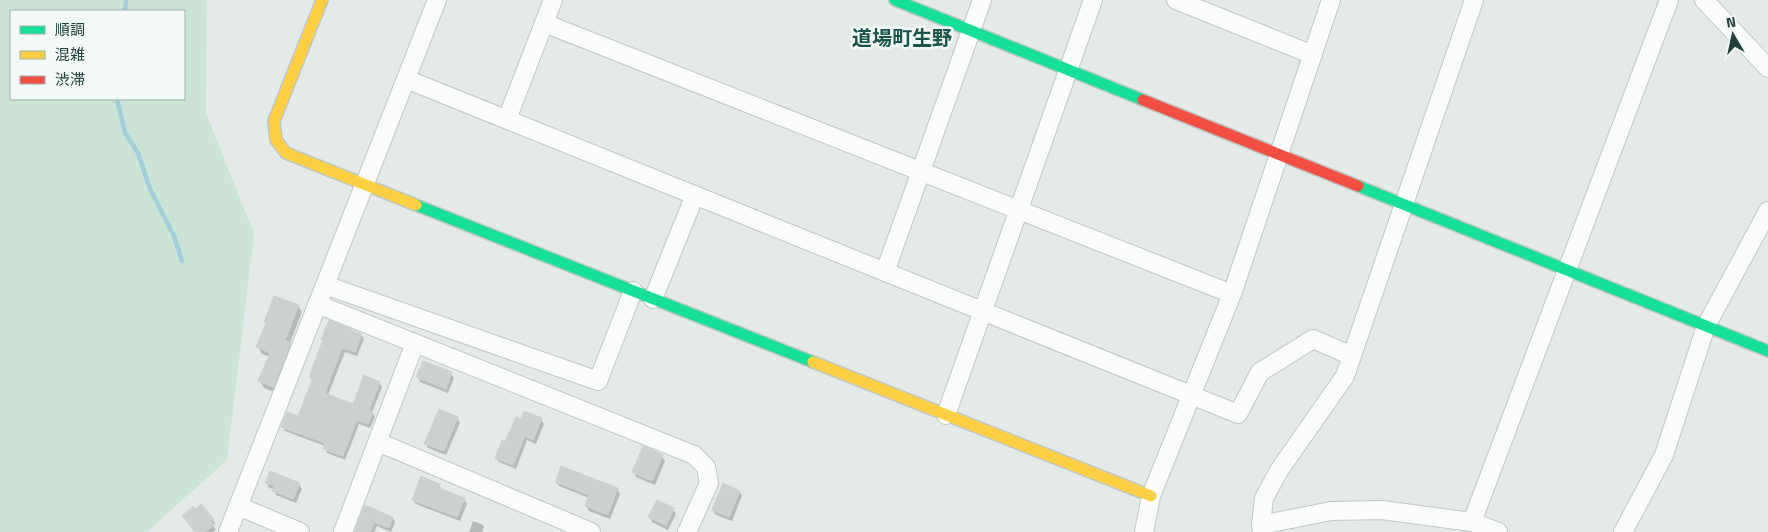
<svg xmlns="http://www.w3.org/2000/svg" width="1768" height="532" font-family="'Titillium Web','Noto Sans JP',sans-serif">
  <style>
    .green { fill: #cce4d6; fill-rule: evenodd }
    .shadow { fill: #0003 }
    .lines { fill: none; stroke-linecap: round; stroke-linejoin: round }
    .stream { stroke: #a1cedb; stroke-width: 4.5 }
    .building { fill: #cbd1cf; stroke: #cdd3d1 }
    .street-casing { stroke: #c1c7c5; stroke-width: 20 }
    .fast-casing { stroke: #bfc7c5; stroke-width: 14 }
    .slow-casing { stroke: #bfc7c5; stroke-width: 14 }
    .jam-casing { stroke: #bfc7c5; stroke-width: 14 }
    .street { stroke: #fbfcfc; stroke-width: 18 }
    .fast { stroke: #16e098; stroke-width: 11 }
    .slow { stroke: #ffcf43; stroke-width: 11 }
    .jam { stroke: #f24e42; stroke-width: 11 }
    .labels { text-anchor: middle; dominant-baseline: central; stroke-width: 5; stroke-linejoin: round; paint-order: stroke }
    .quarter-label { font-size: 20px; font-weight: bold; fill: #1a534a; stroke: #f2f9f6 }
  </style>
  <rect width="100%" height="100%" fill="#e4eae8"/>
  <path class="green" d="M0 0H207L206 113 254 234 227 460 147 532H0ZM11 11H184V99H11Z"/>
  <g class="shadow">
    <polygon points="298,306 302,312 290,343 294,350 277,393 264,388 260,381 270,357 262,354 258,347 267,325 265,322"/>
    <polygon points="361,334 364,339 357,356 345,352 328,395 354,405 379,383 382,387 372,412 375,417 370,428 359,424 345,460 327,453 324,448 325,446 285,431 283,426 299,418 313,382 310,377 324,342 323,340"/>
    <polygon points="451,374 454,378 448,393 420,382 418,377"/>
    <polygon points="457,418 460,423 446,455 428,448 426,444"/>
    <polygon points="541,419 544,424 536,444 527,440 516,469 499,462 496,458 522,421"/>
    <polygon points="662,456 665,461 655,485 636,477 634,472"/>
    <polygon points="556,482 617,489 620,494 610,519 589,511 586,506 589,498 559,486"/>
    <polygon points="267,483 299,484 302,489 296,503 276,495 274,489 269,488"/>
    <polygon points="439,485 442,490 464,499 467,504 460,521 416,504 413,500"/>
    <polygon points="740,492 742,496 732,521 716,515 713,510"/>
    <polygon points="366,507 393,518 395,522 391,532 377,526 374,532 356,532"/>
    <polygon points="673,509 676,514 668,530 652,522 650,517"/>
    <polygon points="183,516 213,519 215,524 213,526 216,530 213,532 195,532"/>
    <polygon points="473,521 483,525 484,527 482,532 469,532"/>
  </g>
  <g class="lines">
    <g class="stream">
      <polyline points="125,11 126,0"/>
      <polyline points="117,99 125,133 138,153 150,189 174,236 182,261"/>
    </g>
  </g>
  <g class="building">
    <polygon points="274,296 299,305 285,340 291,343 273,387 258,381 270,353 256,347 266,323 264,322"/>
    <polygon points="329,320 362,334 355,352 342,348 325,393 353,404 364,375 380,382 369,410 373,412 368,424 357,420 343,456 323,449 325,443 281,427 287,412 298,416 313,378 309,377 323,340 321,340"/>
    <polygon points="423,361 452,372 446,389 416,377"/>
    <polygon points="439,409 458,417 444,451 424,444"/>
    <polygon points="524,411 542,418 533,440 525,436 513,465 495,458 502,440 505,441 516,417 521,419"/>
    <polygon points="643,446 663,455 652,481 632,472"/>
    <polygon points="561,466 618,488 608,515 585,506 589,495 555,482"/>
    <polygon points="270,471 300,483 293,499 272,491 274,486 265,483"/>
    <polygon points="421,476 440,484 439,488 465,498 457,517 412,500"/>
    <polygon points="723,483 740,491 729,517 712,510"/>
    <polygon points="657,500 674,508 666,526 648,517"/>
    <polygon points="201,504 214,519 211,521 214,525 205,532 195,532 182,516 193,506 195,509"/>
    <polygon points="365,505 393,517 389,528 374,522 370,532 354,532"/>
  </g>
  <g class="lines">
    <defs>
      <g id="street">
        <polyline points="1176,0 1313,55"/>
        <polyline points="1704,0 1768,68"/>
        <polyline points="544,23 1232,294"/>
        <polyline points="406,79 1238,414 1260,372 1313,339 1352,356"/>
        <polyline points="507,119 553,0"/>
        <polyline points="885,272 982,0"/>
        <polyline points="325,285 598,381 633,291"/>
        <polyline points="653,299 695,195"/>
        <polyline points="317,304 694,455 706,467 709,483 687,532"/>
        <polyline points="946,415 1093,0"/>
        <polyline points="378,442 591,532"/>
        <polyline points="238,506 300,532"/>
        <polyline points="1472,522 1669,0"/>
        <polyline points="1261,525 1331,511 1382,510 1472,522 1498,532"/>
        <polyline points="228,532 437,0"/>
        <polyline points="343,532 415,343"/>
        <polyline points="1144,532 1151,496 1232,294 1331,0"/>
        <polyline points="1262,532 1261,525 1264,498 1280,469 1345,376 1474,0"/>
        <polyline points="1623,532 1664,455 1706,326 1768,211"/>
      </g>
      <g id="fast">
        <polyline points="895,0 1143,100"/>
        <polyline points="1358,186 1768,351"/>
        <polyline points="416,205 813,362"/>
      </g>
      <g id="slow">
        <polyline points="322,0 274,121 276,140 286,153 416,205"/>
        <polyline points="813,362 1151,496"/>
      </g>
      <polyline id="jam" points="1143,100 1358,186"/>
    </defs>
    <use href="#street" class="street-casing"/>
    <use href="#fast" class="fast-casing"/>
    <use href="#slow" class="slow-casing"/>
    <use href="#jam" class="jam-casing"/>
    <use href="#street" class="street"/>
    <use href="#fast" class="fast"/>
    <use href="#slow" class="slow"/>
    <use href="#jam" class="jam"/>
  </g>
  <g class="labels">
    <g class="quarter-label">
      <text x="902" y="37">道場町生野</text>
    </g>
  </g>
  <rect x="10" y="10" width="175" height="90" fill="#f2f9f6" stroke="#9eafab"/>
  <rect x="20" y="26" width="25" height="8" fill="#16e098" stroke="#9eafab"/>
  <text x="55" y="35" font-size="15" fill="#203f3a">順調</text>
  <rect x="20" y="51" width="25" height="8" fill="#ffcf43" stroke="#9eafab"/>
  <text x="55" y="60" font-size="15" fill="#203f3a">混雑</text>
  <rect x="20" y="76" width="25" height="8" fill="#f24e42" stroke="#9eafab"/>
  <text x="55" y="85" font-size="15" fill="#203f3a">渋滞</text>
  <g transform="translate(1733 35) rotate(351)" stroke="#f2f9f6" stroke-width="4" paint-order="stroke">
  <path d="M0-4L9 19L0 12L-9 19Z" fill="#203f3a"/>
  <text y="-8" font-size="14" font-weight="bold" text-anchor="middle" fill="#203f3a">N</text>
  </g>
</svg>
